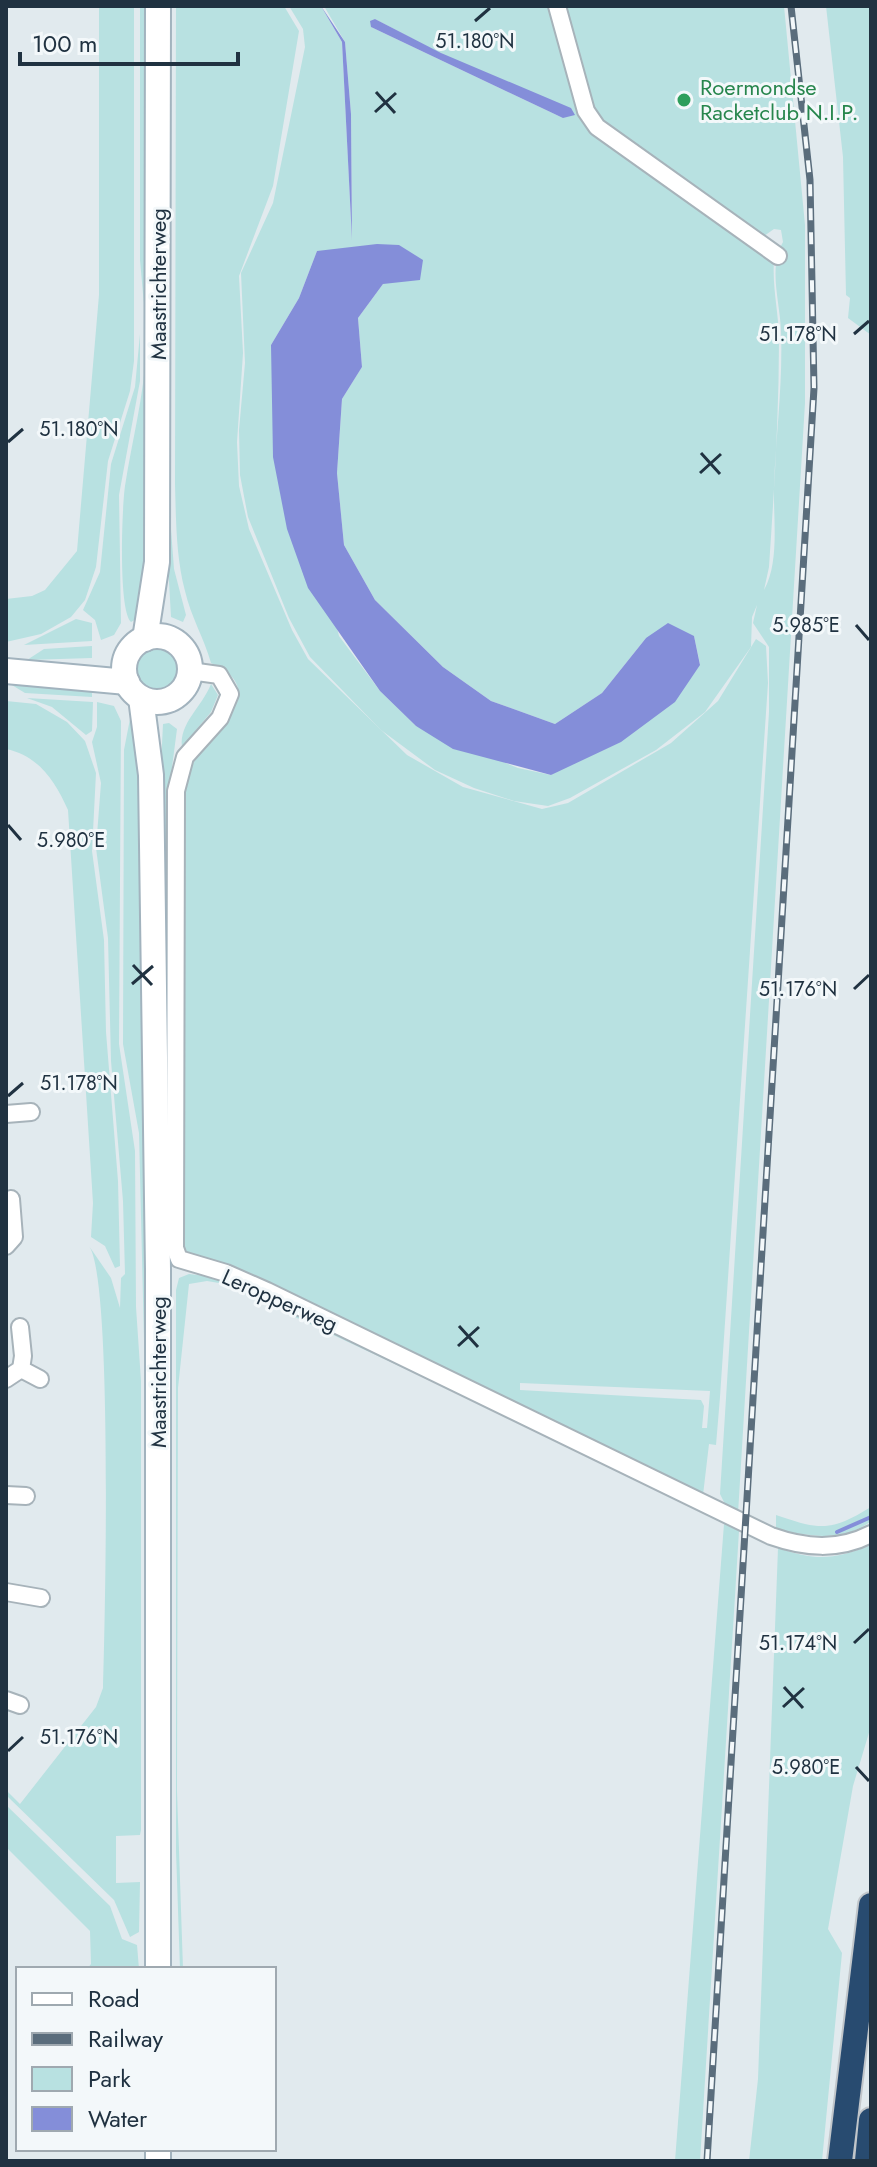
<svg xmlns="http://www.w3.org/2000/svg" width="877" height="2167" font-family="Jost,sans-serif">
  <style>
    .green { fill: #b8e1e1; fill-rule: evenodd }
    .water { fill: #848ed9 }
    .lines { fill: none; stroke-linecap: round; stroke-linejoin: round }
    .stream { stroke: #848ed9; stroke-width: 4 }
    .street-casing { stroke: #a7b3ba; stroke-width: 20 }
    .secondary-casing { stroke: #a2b3be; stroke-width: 28 }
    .highway-casing { stroke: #c1c6ca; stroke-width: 28 }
    .street { stroke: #fff; stroke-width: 16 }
    .secondary { stroke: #fff; stroke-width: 24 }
    .highway { stroke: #284b70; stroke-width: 24 }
    .rail-casing { stroke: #5a6d7c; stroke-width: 7 }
    .rail { stroke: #f3f8fa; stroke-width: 4; stroke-dasharray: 12; stroke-linecap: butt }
    .ticks { fill: none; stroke: #203241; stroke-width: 3 }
    .leisure-dot { fill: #2e9e5b; stroke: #f3f8fa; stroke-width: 3 }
    .labels { text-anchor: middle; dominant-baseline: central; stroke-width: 6; stroke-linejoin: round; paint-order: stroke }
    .leisure-label { font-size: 22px; fill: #27864d; stroke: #f3f8fa; text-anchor: start }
    .street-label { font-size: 22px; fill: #203241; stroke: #f3f8fa }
    .ticks-label { font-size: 20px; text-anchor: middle; fill: #203241; stroke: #f3f8fa; stroke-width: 6; stroke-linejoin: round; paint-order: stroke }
  </style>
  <rect width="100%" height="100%" fill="#e1eaee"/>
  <g class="green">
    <polygon points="99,6 134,6 134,361 130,391 108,461 96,567 85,600 71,617 41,634 6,642 6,599 32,596 45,590 77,551 99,295"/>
    <polygon points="140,6 150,6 146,327 140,260"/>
    <polygon points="167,6 171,6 169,495 169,460"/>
    <path d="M176 6H284L299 31 273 186 239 276 243 353 237 442 239 486 249 529 292 630 308 659 407 755 463 787 542 809 568 803 671 743 718 701 756 639 766 646 768 683 720 1397 716 1445 709 1444 703 1495 258 1277 222 1262 191 1255 183 1248 182 811C184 794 184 776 194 762 213 731 273 690 211 663 204 638 191 617 185 591 176 557 176 520 175 484ZM520 1383 710 1391 707 1428H702L704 1406 701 1400 520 1390Z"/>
    <path d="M289 6H321L342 42 352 240 351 114 345 42 324 6H553L586 115 774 261C772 287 779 314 779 340 779 416 774 492 769 567L764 590C780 562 773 517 774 486 776 434 783 383 781 331 780 301 768 268 783 242L781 230 774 229 764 236 605 125 594 111 563 6H784L805 225V403L738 1514 727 1508 720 1494 769 712V647L753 623 757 605 752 617 751 647 705 712 656 750 570 798 548 806 514 801 474 788 435 770 381 730 310 657 289 618 248 517 240 475 239 430 245 363 241 273 273 203 305 47 303 29ZM375 19 563 118 371 27ZM317 251 383 284 358 318 362 367 342 399 337 473 344 545 375 600 443 667 491 701 555 724 602 693 646 638 694 636 700 664 551 775 518 768 416 726 380 691 339 636 271 345 299 298Z"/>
    <polygon points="826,6 871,6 871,335 848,318 850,298 846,295 843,157"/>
    <polygon points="140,334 140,381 119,495 121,623 114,635 101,640 95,620 83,610 100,572 111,464 135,387"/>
    <path d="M146 350 149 557 138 618 131 622C118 610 122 507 125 486 132 440 144 397 146 350Z"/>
    <polygon points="170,516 174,569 186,615 183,622 171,617 167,545"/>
    <polygon points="76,619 92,623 92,641 24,645"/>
    <polygon points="92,646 92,658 27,660 44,649"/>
    <circle cx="158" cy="670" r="21"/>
    <polygon points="7,682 92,682 92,697 25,693"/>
    <path d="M211 684 218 695 211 712 182 747C179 723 202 707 211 684Z"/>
    <polygon points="27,698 93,702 92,731 86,735 52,707"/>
    <path d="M6 701 36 704 67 722 85 741 96 773 92 851 104 940 106 1032 118 1181 120 1266 115 1268 105 1246 91 1237 93 1203 68 810C55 781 39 756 6 749Z"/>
    <path d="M97 702 114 706 121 721 119 1044 135 1151 136 1307 141 1381V1830L140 1835 116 1836V1883L140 1882 139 1932 130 1937 114 1900 6 1795V1790L20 1804 96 1707 103 1688C105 1625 113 1278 89 1246L111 1278 120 1308 121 1278 125 1274 123 1201 111 1061 108 938 96 848 101 783 92 742 97 727Z"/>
    <polygon points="130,719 139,722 148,966 145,1828 145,1382 139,1133 123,1044 124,750"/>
    <polygon points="169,723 177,729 168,798 172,1936 160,785 163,724"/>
    <polygon points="189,1274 214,1277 246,1289 447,1384 448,1389 225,1284 207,1281 189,1284 178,1388 177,1791 183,1969 180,1969 176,1851 176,1290 179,1278"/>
    <path d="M871 1507V1521C843 1543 808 1536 776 1529V1515C820 1530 830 1532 871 1507Z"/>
    <polygon points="724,1524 739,1531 700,2161 675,2161"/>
    <path d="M871 1545V1726L853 1786 828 1929 842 1953 822 2161H749L758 2079 778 1548C816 1561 834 1560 871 1545Z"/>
    <polygon points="6,1805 110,1906 122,1939 137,1945 139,1969 87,1969 91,1964 90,1931 6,1847"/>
  </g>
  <g class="water">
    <polygon points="321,6 345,42 351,114 352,240 342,42"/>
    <polygon points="375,19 441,53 571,108 575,115 563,118 371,27 370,21"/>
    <polygon points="377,244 399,245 423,260 420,280 383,284 358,318 362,367 342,399 337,473 344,545 375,600 443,667 491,701 555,724 602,693 646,638 668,623 694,636 700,665 675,702 621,742 551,775 453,749 416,726 380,691 308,588 287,529 273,457 271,345 299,298 317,251"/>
  </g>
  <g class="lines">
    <polyline class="stream" points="837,1532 871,1517"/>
    <defs>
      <g id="street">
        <polyline points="557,6 586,111 597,127 778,256"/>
        <path d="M190 671 219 675 230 694 220 718 185 757 176 791 175 1248 179 1259 226 1273 267 1291 771 1536C805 1548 838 1551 871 1534"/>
        <polyline points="6,1114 31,1112"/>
        <polyline points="6,1246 14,1237 11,1199"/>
        <polyline points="21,1369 40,1379"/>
        <polyline points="6,1379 21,1369 23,1356 20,1327"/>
        <polyline points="6,1495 26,1496"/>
        <polyline points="6,1592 41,1598"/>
        <polyline points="6,1700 20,1705"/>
      </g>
      <g id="secondary">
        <circle cx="157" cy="669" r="33"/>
        <polyline points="145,639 157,562 158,6"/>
        <polyline points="6,671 127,682"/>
        <polyline points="141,698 151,775 158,1269 158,1969"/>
        <polyline points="158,2149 158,2161"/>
      </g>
      <g id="highway">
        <polyline points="840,2161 871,1905"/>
        <polyline points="867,2161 871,2120"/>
      </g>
    </defs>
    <use href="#street" class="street-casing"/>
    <use href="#secondary" class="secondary-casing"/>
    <use href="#highway" class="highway-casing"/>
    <use href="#street" class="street"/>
    <use href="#secondary" class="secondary"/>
    <use href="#highway" class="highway"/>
    <defs>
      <polyline id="rail" points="707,2161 814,388 810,180 791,6"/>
    </defs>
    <use href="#rail" class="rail-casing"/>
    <use href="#rail" class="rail"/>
  </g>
  <path class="ticks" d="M475 21 490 8M376 92 395 113M375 112 396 93M854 334 869 321M8 442 23 429M701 453 720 474M700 473 721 454M856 625 869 640M8 825 21 840M133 965 152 985M132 984 153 966M854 989 869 975M8 1096 23 1083M459 1326 478 1347M458 1346 479 1327M854 1643 869 1629M784 1687 803 1708M783 1707 804 1688M8 1751 23 1737M856 1767 869 1781"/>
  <circle class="leisure-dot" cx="684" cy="100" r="8"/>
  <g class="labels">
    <g class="leisure-label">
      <text x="700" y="87">Roermondse<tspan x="700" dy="25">Racketclub N.I.P.</tspan></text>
    </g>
    <g class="street-label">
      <text transform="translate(158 284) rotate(-90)">Maastrichterweg</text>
      <text transform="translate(280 1300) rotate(24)">Leropperweg</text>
      <text transform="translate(158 1372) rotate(-90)">Maastrichterweg</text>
    </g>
  </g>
  <g class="ticks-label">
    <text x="475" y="48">51.180°N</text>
    <text x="798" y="341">51.178°N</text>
    <text x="79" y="436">51.180°N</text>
    <text x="806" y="632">5.985°E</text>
    <text x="71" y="847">5.980°E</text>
    <text x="798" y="996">51.176°N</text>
    <text x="79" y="1090">51.178°N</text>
    <text x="798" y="1650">51.174°N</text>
    <text x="79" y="1744">51.176°N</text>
    <text x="806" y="1774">5.980°E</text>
  </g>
  <rect width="877" height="2167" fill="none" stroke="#203241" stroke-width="16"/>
  <rect x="16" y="1967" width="260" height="184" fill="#f3f8fa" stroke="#9fa9b0" stroke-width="2"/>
  <rect x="32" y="1993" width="40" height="12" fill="#ffffff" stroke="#9fa9b0" stroke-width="2"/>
  <text x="88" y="2007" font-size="24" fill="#203241">Road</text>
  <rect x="32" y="2033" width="40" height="12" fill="#5a6d7c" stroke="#9fa9b0" stroke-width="2"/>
  <text x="88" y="2047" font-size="24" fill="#203241">Railway</text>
  <rect x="32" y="2067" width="40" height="24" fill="#b8e1e1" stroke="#9fa9b0" stroke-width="2"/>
  <text x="88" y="2087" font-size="24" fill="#203241">Park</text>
  <rect x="32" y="2107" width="40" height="24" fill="#848ed9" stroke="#9fa9b0" stroke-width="2"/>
  <text x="88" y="2127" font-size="24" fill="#203241">Water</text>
  <path d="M20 52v12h218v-12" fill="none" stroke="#203241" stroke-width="4"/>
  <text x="32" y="52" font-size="24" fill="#203241" stroke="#f3f8fa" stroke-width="6" paint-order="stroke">100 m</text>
</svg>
